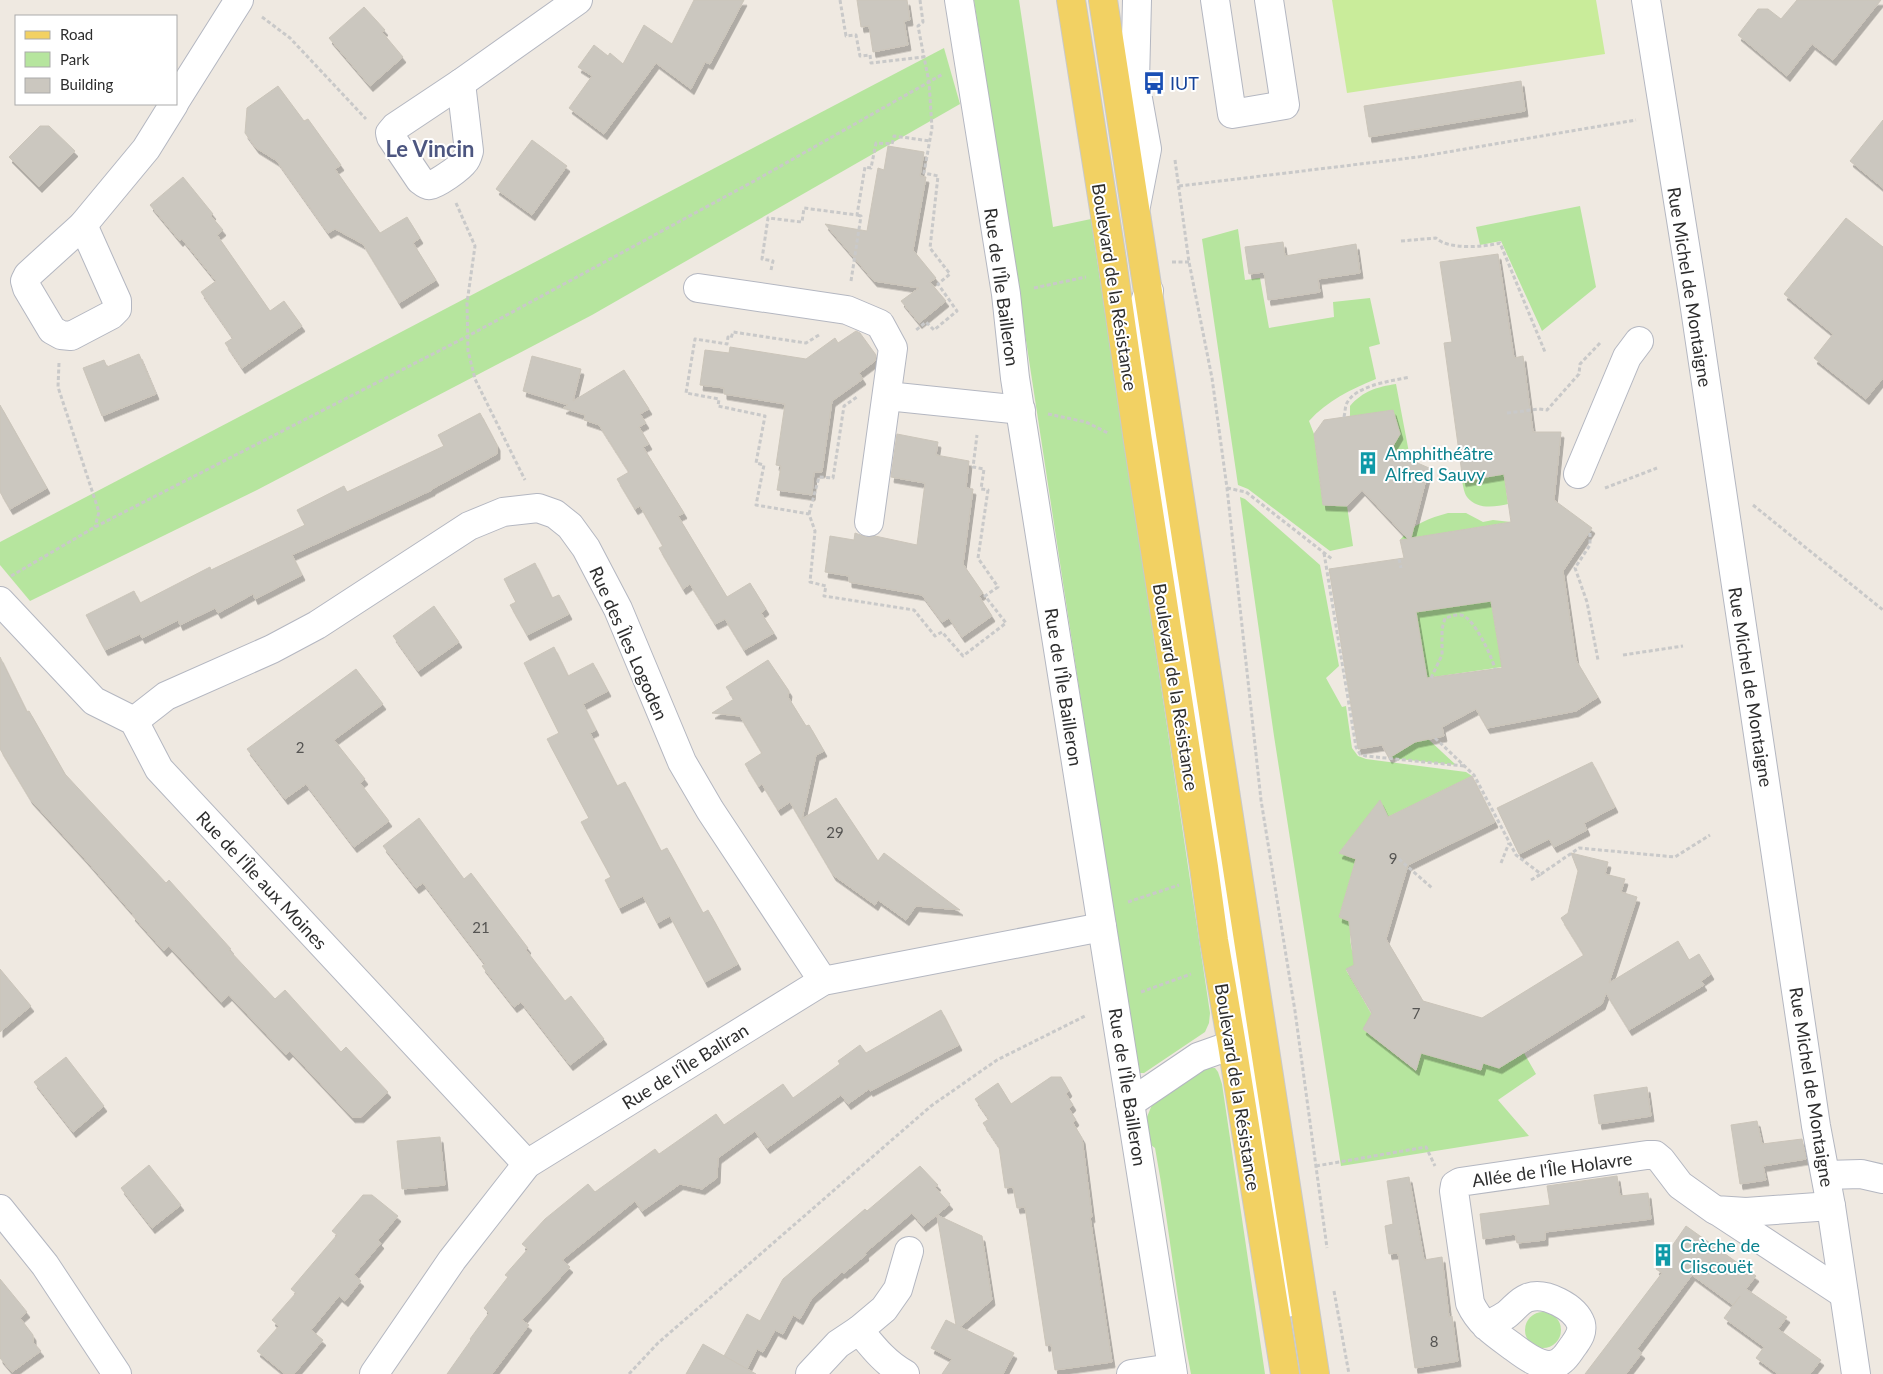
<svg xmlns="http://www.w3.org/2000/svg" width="1883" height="1374" font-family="Lato,sans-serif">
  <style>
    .green { fill: #b6e59e }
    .pitch { fill: #c9ec9a }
    .building { fill: #cbc7bf; stroke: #cbc5ba; fill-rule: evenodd; filter: url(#shadow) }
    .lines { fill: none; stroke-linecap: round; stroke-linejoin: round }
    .minor-casing { stroke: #b4b7c1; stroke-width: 30 }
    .major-casing { stroke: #c9c9c9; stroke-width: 30 }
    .path { stroke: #c9c9c9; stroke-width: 3; stroke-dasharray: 4 2.5; stroke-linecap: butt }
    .minor { stroke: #fff; stroke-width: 28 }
    .major { stroke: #f2d163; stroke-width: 28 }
    .labels { text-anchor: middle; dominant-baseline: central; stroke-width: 4; stroke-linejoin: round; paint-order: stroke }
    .number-label { font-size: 15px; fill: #555452 }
    .transit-label { font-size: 18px; fill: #164399; stroke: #fff; text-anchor: start }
    .street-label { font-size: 18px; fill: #2e2e2e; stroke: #fff }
    .culture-label { font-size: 18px; fill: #0d838f; stroke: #fff; text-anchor: start }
    .district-label { font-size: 22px; font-weight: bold; fill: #4d5680; stroke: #fff }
  </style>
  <defs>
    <filter id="shadow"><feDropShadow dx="3" dy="5.5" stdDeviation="0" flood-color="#0004"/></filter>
  </defs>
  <rect width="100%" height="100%" fill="#efe9e1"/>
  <g class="green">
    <polygon points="974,0 1019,0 1053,227 1091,219 1210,1013 1209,1023 1205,1032 1144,1073 1140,1073 1137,1067"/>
    <polygon points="944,48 960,104 592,315 257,490 30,601 0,565 0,542"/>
    <polygon points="1580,206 1596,287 1542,331 1501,241 1480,245 1476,227"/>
    <path d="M1238 229 1245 280 1260 278 1269 328 1334 317 1333 302 1370 298 1380 344 1369 347 1376 379C1350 390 1328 400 1309 421L1314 434 1323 505 1347 506 1353 546 1330 551 1248 489 1238 485 1202 239Z"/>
    <path d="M1396 384 1410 458H1407L1389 454 1400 434 1393 410 1350 417V406C1363 391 1377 387 1396 384Z"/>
    <path d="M1504 474 1508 504C1495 507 1477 510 1467 497 1464 493 1463 485 1462 481Z"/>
    <path d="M1240 497 1245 499 1320 565 1339 666 1326 678 1342 707 1346 706 1352 748 1358 756 1366 759 1466 772 1472 776 1388 817 1380 801 1339 853 1356 859 1339 917 1352 922C1348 936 1351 951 1357 964L1346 970 1376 1022 1363 1029 1416 1071 1421 1053 1481 1070 1483 1063 1499 1068 1502 1058 1513 1060 1524 1053 1536 1074 1498 1100 1529 1136 1341 1166 1274 736Z"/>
    <path d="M1448 513H1466L1483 522 1493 520 1511 522 1400 540C1412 524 1430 518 1448 513Z"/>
    <polygon points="1491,601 1502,667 1427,678 1416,612"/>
    <polygon points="1428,739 1456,765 1389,758 1419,740"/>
    <path d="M1207 1068H1215L1218 1072 1222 1084 1265 1374H1191C1176 1299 1169 1223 1155 1148L1143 1139 1142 1129 1154 1100 1199 1070Z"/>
    <circle cx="1543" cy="1330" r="18"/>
  </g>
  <polygon class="pitch" points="1332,0 1596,0 1605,54 1347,93"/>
  <g class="building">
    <polygon points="694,0 744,0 710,64 705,62 691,89 656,63 604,134 569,108 592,76 578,67 594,45 608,56 610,53 623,64 644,25 672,44"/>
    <polygon points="857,0 907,0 910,20 904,21 908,45 873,52 869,26 861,27"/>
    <polygon points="1797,0 1881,0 1833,60 1812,44 1787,76 1738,35 1758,9 1768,9 1781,19"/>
    <polygon points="364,7 385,30 382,32 403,57 370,86 329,38"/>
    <polygon points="1521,81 1525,111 1369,137 1364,106"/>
    <polygon points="278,86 304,121 308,119 341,165 335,169 380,233 407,217 420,238 413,243 436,280 399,303 363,244 335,229 328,233 277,161 256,148 245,133 247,108"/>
    <polygon points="1883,120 1883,188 1850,161"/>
    <polygon points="40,126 49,126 75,151 39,187 9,157"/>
    <polygon points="532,140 567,166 532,215 496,189"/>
    <polygon points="888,146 924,152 920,176 926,177 913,250 936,278 930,282 946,301 919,323 901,301 919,288 874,281 825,224 867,231 878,168 884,170"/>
    <polygon points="183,177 213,214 211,216 223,230 217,235 270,311 284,301 302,326 242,368 225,343 233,338 201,292 216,281 182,239 180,241 150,205"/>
    <polygon points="1846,218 1883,247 1883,378 1866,399 1814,358 1833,334 1784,294"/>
    <polygon points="1283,242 1285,256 1356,244 1360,273 1318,279 1320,292 1268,300 1264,272 1249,274 1245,247"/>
    <path d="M1498 254 1514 358 1523 356 1533 432H1561L1554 500 1592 528 1563 571 1576 660 1598 697 1576 711 1487 728 1476 709 1442 727 1444 736 1415 742 1389 758 1382 745 1358 749 1329 569 1404 558 1400 540 1408 539 1362 490 1347 506 1323 505 1314 434 1324 420 1393 410 1400 434 1390 451 1429 468 1411 538 1511 522 1504 474 1463 481 1444 343 1452 342 1440 262ZM1491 601 1502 668 1427 678 1416 612Z"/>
    <polygon points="856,331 860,333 876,355 875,361 859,373 863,379 832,401 822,472 814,472 812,495 777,490 781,466 776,465 785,404 724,394 724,388 700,385 705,350 729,353 730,347 806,359 835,338 838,343"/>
    <polygon points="139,354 156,394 102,416 83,368 104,360 107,367"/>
    <polygon points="532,356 581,369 573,401 624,370 649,409 640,414 646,423 639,427 649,444 643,447 684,513 678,516 727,597 750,583 766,609 761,613 774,633 744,650 725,619 715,624 690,584 683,589 659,548 663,546 640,506 635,509 617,479 629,472 599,425 584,420 585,415 563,408 568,405 523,391"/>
    <polygon points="0,405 47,488 10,509 0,492"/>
    <polygon points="480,413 497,445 497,454 432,489 432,490 292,555 302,575 255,599 253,594 218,613 215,608 180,625 178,620 142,638 140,634 105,650 86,615 134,591 140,603 210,567 211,570 305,525 297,510 344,486 347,492 444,446 438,435"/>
    <polygon points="897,434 938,442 936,455 969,461 966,488 973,489 963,564 983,593 979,596 992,616 962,637 949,618 942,622 922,595 849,582 849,576 825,572 830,536 854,540 855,533 866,537 875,536 917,545 925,483 891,477"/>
    <polygon points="535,563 552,598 559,595 569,614 527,635 510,605 516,602 504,579"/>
    <polygon points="434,606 459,642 418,671 393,636"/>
    <polygon points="554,647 568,676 593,663 608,691 583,704 596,730 590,733 617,786 625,782 661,851 667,848 703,913 708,910 738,964 705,982 670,916 657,923 643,896 619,908 605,880 611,877 581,822 589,818 547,739 559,733 524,663"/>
    <polygon points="0,657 27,712 29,711 65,774 166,883 169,880 231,949 229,950 275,999 285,990 341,1052 346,1047 388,1092 361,1117 352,1117 290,1051 286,1055 229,995 221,1002 169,946 164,951 132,915 133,914 85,859 30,799 0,749"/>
    <polygon points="768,660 789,691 788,697 806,726 809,725 824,751 816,755 802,819 836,798 878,861 884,853 960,910 916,906 906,920 878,900 875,905 833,875 790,802 778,810 762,784 759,787 745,764 762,753 740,716 712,713 734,699 726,687"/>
    <polygon points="356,669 383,704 334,740 365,779 360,783 389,821 354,847 306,784 285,799 247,749"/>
    <polygon points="1592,762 1615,807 1584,823 1587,830 1566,841 1554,847 1549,839 1519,854 1497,808"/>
    <polygon points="1472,776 1495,822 1408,865 1386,939 1423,1001 1482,1018 1584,955 1561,918 1568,913 1578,871 1571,853 1608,862 1605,874 1625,879 1621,892 1637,897 1609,983 1678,941 1689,960 1699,954 1711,974 1701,981 1704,985 1629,1030 1606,993 1602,1004 1499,1068 1483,1063 1481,1070 1421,1053 1416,1070 1363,1029 1372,1013 1346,969 1354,965 1349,921 1339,917 1356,859 1339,853 1380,800 1388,817"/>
    <polygon points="419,818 464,879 471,873 528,948 526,950 565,1001 571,996 604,1039 570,1065 521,1002 514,1007 482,966 485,964 423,883 416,888 383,846"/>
    <polygon points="0,969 31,1006 0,1032"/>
    <polygon points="941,1010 959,1045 870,1091 869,1089 848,1104 841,1095 767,1148 755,1131 718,1158 717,1178 702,1189 680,1184 642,1211 635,1201 562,1260 570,1267 522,1320 529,1325 492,1374 447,1374 471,1340 470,1339 489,1313 484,1308 508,1277 505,1275 528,1249 522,1244 545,1219 588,1184 595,1192 655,1149 659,1154 716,1114 724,1125 783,1084 793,1098 840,1064 838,1061 860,1045 866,1053"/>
    <polygon points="66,1057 104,1106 73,1132 34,1082"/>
    <polygon points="1051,1077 1061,1077 1069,1091 1066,1094 1073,1105 1069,1109 1076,1120 1073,1123 1082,1138 1092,1217 1090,1217 1112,1362 1055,1370 1051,1344 1046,1346 1025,1207 1017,1208 1013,1187 1005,1188 999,1147 983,1123 989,1119 975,1099 998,1083 1011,1104"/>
    <polygon points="1647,1087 1651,1116 1599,1124 1594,1095"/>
    <polygon points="1757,1121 1762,1144 1802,1139 1806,1159 1763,1166 1766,1180 1740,1184 1731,1125"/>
    <polygon points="440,1137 445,1185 402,1189 397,1141"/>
    <polygon points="149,1165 181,1205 152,1228 121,1188"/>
    <polygon points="920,1166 938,1185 935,1187 950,1204 937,1215 982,1236 992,1300 960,1327 1014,1353 1003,1374 942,1374 952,1359 931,1348 946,1320 956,1325 937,1215 923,1226 912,1213 865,1253 866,1255 844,1273 842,1272 812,1298 800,1319 793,1315 783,1334 775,1330 763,1352 757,1349 747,1369 724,1356 747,1314 760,1321 783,1279 865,1209 867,1211"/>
    <polygon points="1617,1176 1620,1196 1648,1193 1651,1219 1545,1232 1545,1240 1517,1243 1515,1234 1483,1239 1480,1214 1550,1205 1547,1186"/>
    <polygon points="1409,1177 1424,1260 1442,1257 1449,1317 1452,1316 1458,1361 1415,1368 1398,1253 1389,1254 1385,1226 1393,1224 1387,1181"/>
    <polygon points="363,1195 372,1195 398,1216 378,1240 381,1243 354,1275 361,1281 345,1301 339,1296 311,1330 323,1340 294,1374 285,1374 257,1351 279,1326 272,1320 296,1293 291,1289 337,1235 332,1231"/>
    <polygon points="1686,1226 1756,1276 1746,1289 1787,1317 1778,1329 1821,1360 1810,1374 1778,1374 1756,1358 1764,1347 1724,1318 1740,1296 1733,1305 1692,1275 1637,1349 1642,1353 1626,1374 1585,1374 1662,1273 1656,1269"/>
    <polygon points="0,1279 27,1312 20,1318 33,1335 33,1342 41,1351 12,1372 0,1358"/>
    <polygon points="703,1344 756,1374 686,1374"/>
  </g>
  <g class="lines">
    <defs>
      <g id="minor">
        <polyline points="959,0 1006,294 1015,378 1173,1374"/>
        <polyline points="1215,0 1232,114 1285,105 1269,0"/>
        <polyline points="1646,0 1693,295 1816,1126 1831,1206 1856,1374"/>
        <path d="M461 83 469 151C468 155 467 159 464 162 460 168 437 184 430 185 426 186 423 182 420 180L391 137 390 133 395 127Z"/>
        <polyline points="461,83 578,0"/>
        <polyline points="176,100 239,0"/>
        <polyline points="1136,206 1147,149 1135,82 1137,0"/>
        <polygon points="83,225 117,301 117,309 111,315 71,336 61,335 52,330 27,288 25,281 28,275"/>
        <polyline points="83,225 146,149 174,104"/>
        <polyline points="698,288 847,310 880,324 893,348 869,522"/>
        <polyline points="1149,291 1138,320 1287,1303"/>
        <polyline points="887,396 1021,410"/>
        <polyline points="1578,474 1627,357 1639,341"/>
        <polyline points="0,601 94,701 134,721 159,769 527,1164"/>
        <polyline points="134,721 166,696 272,649 317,625 469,526 503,512 538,508 555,514 570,526 586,548 618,609 682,762 710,810 823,981"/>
        <polyline points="1130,1103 1198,1057 1232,1045"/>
        <polyline points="1826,1175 1861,1174 1883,1179"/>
        <polyline points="0,1209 45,1265 117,1374"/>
        <polyline points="1716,1210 1844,1294"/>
        <path d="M1486 1326C1493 1322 1500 1319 1506 1315 1513 1310 1519 1301 1527 1298 1545 1291 1575 1307 1581 1324 1583 1333 1578 1339 1574 1345 1570 1350 1567 1356 1562 1360 1547 1374 1524 1355 1512 1346 1494 1333 1479 1323 1470 1303L1454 1191 1455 1185 1460 1182 1647 1155H1655L1661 1160 1680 1185 1715 1210 1746 1212 1831 1206"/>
        <polyline points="859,1330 884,1309 898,1289 909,1251"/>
        <polyline points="374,1374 452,1260 527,1164 823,981 1102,927"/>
        <path d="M810 1374 838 1344 859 1330C873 1347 885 1363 905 1374"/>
        <polyline points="1131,1374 1172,1368"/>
      </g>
      <g id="major">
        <polyline points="1071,0 1112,260 1138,441 1204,867 1214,940 1232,1045 1285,1374"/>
        <polyline points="1103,0 1315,1374"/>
      </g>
    </defs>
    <use href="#minor" class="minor-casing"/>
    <use href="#major" class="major-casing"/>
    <g class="path">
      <polyline points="840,0 846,36 856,35 860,56 870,55 871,63 924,57 929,82 932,128 924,173 938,176 930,248 950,274 938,284 957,311 934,330 926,322 916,330"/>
      <polyline points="920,0 923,22 918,26 924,57"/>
      <polyline points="262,17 290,38 366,119"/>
      <polyline points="1175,160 1189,262 1212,378 1227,488 1261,800 1295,1011 1327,1248"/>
      <polyline points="1179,186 1418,157 1636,120"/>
      <polyline points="456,203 475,246 467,303 468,351 475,379 525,480"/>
      <path d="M1401 241 1436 238C1448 250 1485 247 1500 243L1545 352"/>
      <polyline points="1172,262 1189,262"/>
      <polyline points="771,270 773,261 762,259 768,218 802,222 804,208 857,215 865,167 871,168 876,143 892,144 894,136 930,141"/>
      <polyline points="851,281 861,216 857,215"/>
      <polyline points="1034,288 1086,277"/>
      <polyline points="819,335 806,343 733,332 731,338 728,337 727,344 695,339 686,393 719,399 718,406 765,416 756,463 764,465 756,505 809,514 815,531 810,582 826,586 824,596 914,610 935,636 942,632 963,656 1006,623 985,596 998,587 978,558 988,490 981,489 984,469 973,467 977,435"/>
      <polyline points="59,363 58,387 99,512 95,527"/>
      <polyline points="1507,413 1539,409 1547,410 1579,374 1580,364 1600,343"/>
      <polyline points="1048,414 1086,422 1108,433"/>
      <path d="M1344 417C1345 413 1345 409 1346 405 1354 385 1392 381 1410 377"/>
      <polyline points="1421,448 1427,453"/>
      <polyline points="1227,488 1246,492 1332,559"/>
      <polyline points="1605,488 1657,468"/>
      <polyline points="1753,505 1883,610"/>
      <polyline points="809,514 819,477 833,478 844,406 857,397"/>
      <polyline points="1590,533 1590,545 1575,568 1587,602 1598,660"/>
      <polyline points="1324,553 1356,747 1360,754 1366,756 1464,766"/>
      <polyline points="1399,559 1401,568"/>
      <polyline points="11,576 95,527 468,336 756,180 943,74"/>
      <polyline points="1623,655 1683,646"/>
      <path d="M1431 678 1442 655V629L1445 618C1450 617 1456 614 1461 615 1474 617 1492 657 1495 669"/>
      <polyline points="1435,738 1474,775 1516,855 1541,874 1579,848 1675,857 1710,835"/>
      <polyline points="1399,859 1432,888"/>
      <polyline points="1501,863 1509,843"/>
      <polyline points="1531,880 1541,874"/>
      <polyline points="1128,902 1179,885"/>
      <polyline points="1141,992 1191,974"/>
      <polyline points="1316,1166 1426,1147 1435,1166"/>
      <polyline points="1334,1291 1349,1374"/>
      <polyline points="629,1374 658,1343 931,1106 997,1060 1087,1015"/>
    </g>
    <use href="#minor" class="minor"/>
    <use href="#major" class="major"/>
  </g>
  <defs>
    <symbol id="bus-bare" viewBox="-9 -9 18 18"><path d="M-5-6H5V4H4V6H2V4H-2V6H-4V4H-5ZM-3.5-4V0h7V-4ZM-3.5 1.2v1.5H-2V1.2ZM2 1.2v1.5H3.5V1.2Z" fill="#1a4fb4" stroke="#fff" stroke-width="2.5" paint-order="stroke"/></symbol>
    <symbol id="building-bare" viewBox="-9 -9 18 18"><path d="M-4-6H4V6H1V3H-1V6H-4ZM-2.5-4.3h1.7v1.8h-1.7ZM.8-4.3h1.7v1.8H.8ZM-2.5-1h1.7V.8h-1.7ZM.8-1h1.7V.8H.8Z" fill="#0f9aa8" stroke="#fff" stroke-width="2.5" paint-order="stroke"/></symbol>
  </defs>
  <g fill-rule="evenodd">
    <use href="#bus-bare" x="1138" y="67" width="32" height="32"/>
    <use href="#building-bare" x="1352" y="447" width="32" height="32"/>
    <use href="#building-bare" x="1647" y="1239" width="32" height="32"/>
  </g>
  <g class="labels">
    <g class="number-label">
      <text x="300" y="747">2</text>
      <text x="835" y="832">29</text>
      <text x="1393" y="858">9</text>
      <text x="481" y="927">21</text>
      <text x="1416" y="1013">7</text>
      <text x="1434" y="1341">8</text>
    </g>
    <g class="transit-label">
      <text x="1170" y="83">IUT</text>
    </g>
    <g class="street-label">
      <text transform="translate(1002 287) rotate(82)">Rue de l'Île Bailleron</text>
      <text transform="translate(1115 287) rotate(81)">Boulevard de la Résistance</text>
      <text transform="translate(1690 287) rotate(81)">Rue Michel de Montaigne</text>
      <text transform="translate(629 643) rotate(66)">Rue des Îles Logoden</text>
      <text transform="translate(1064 687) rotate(81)">Rue de l'Île Bailleron</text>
      <text transform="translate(1176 687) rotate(81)">Boulevard de la Résistance</text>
      <text transform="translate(1751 687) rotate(81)">Rue Michel de Montaigne</text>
      <text transform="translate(262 880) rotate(47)">Rue de l'Île aux Moines</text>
      <text transform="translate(685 1066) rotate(-32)">Rue de l'Île Baliran</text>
      <text transform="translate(1128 1087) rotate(81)">Rue de l'Île Bailleron</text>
      <text transform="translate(1238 1087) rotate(81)">Boulevard de la Résistance</text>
      <text transform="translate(1812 1087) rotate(81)">Rue Michel de Montaigne</text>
      <text transform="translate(1552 1169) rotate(-8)">Allée de l'Île Holavre</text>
    </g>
    <g class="culture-label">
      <text x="1385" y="453">Amphithéâtre<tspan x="1385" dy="21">Alfred Sauvy</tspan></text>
      <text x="1680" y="1245">Crèche de<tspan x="1680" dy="21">Cliscouët</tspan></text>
    </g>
    <g class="district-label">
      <text x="430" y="148">Le Vincin</text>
    </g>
  </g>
  <rect x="15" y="15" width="162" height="90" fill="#ffffff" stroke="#ababab"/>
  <rect x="25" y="31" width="25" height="8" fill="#f2d163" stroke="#ababab"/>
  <text x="60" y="40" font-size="15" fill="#2e2e2e">Road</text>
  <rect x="25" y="52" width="25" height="15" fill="#b6e59e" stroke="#ababab"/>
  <text x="60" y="65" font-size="15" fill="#2e2e2e">Park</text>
  <rect x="25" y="78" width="25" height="15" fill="#cbc7bf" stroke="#ababab"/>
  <text x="60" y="90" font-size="15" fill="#2e2e2e">Building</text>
</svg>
